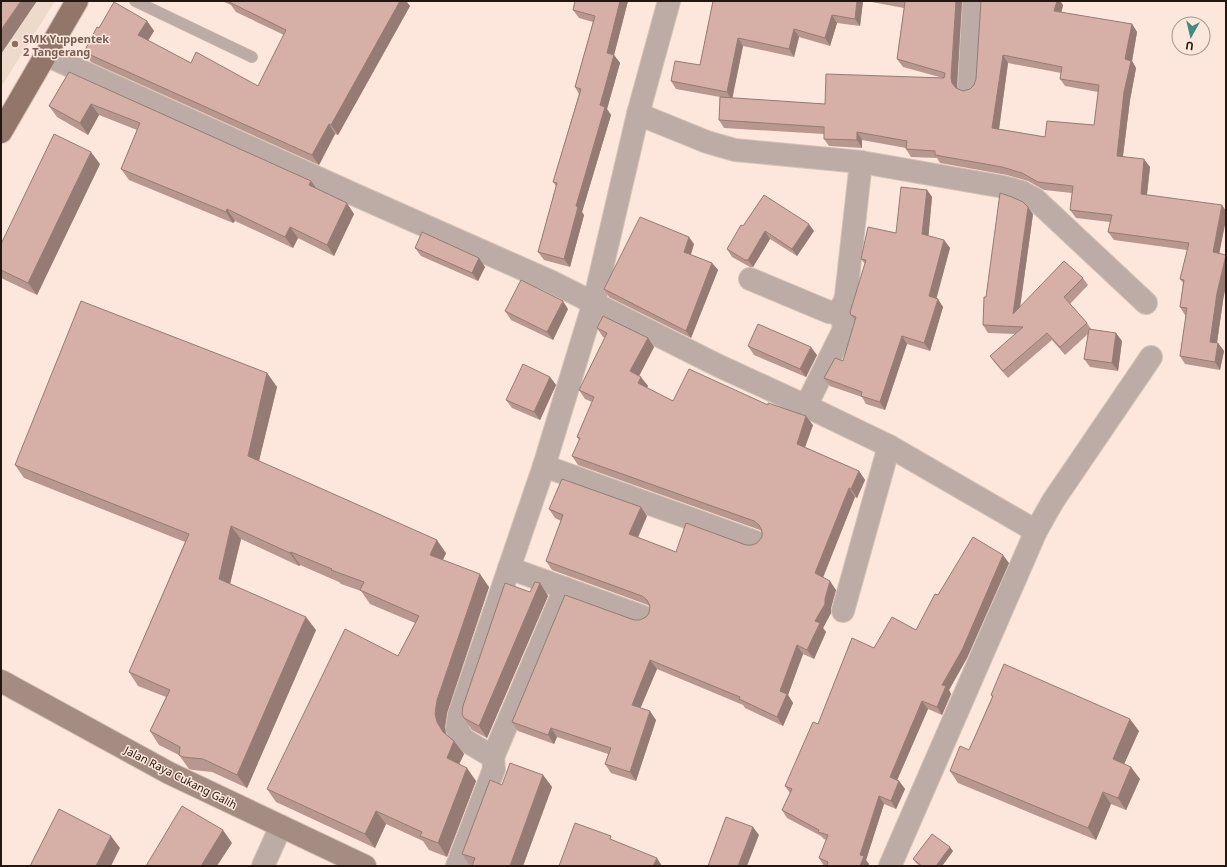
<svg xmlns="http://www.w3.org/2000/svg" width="1227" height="867" font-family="'Noto Sans',sans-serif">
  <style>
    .education { fill: #eddaca }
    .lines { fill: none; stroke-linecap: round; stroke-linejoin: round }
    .service-casing { stroke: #d6c2b7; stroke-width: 12 }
    .minor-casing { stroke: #d6c2b7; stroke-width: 24 }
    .secondary-casing { stroke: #d6c2b7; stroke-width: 24 }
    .primary-casing { stroke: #d6c2b7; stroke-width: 24 }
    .service { stroke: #bcaca5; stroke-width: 11 }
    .minor { stroke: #bcaca5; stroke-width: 22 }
    .secondary { stroke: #a48c82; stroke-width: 22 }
    .primary { stroke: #92766a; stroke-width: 22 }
    .wall { fill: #b8978f; fill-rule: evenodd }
    .shaded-wall { fill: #967b74 }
    .building { fill: #d6b0a6; stroke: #967b74; fill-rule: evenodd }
    .education-dot { fill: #8d6e63; stroke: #fde7dc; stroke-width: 1.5 }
    .labels { text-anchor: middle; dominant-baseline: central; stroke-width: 3; stroke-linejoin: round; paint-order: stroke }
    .education-label { font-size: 11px; font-weight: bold; fill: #785e54; stroke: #fde7dc; text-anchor: start }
    .street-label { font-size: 11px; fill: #231710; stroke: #fde7dc }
  </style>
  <rect width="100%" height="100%" fill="#fde7dc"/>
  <polygon class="education" points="1,1 55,1 1,87"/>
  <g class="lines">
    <defs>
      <polyline id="service" points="135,1 252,57"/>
      <g id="minor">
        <polyline points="46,55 360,197 552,282 717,365 806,406 889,446 1036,531"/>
        <polyline points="969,86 974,1"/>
        <polyline points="638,114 707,142 735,150 861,162 1004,187 1022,192 1035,199 1146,303"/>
        <polyline points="750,279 829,312 837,313 844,303 846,296 861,162"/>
        <polyline points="806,406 843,331 844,322 837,313"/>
        <polyline points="544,466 756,542"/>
        <polyline points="509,568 644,617"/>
        <polyline points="843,611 889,446"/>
        <polyline points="493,757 565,588"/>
        <polyline points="263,866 281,826"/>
        <polyline points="457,866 494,769 493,757 463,739 457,729 459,715 544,466 594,302 638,114 669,1"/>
        <polyline points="890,866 1036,531 1053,501 1151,357"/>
      </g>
      <polyline id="secondary" points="1,681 169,773 365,866"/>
      <polyline id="primary" points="1,132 77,1"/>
    </defs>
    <use href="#service" class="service-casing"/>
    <use href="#minor" class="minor-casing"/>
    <use href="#secondary" class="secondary-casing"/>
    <use href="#primary" class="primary-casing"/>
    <use href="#service" class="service"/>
    <use href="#minor" class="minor"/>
    <use href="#secondary" class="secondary"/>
    <use href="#primary" class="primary"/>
  </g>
  <g class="wall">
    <polygon points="222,1 406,1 410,6 338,135 335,134 319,165 91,62 84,52 99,28 147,21 154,31 148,41 191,63 258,86 284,35 236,12 231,5"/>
    <polygon points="628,1 614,55 620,63 607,109 611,115 582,212 584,215 570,267 544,260 538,252 556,186 553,182 579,94 575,87 593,22 579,18 573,10"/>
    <path d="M713 1H863L860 26 837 23 830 46 799 37 794 57 743 46 732 98 825 104 943 78 903 67 897 59 904 8 866 1H962L957 85V89L963 91 970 89 974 85 976 79 981 1H1060L1063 5 1061 13 1132 24 1137 32 1132 61 1136 68 1130 100 1123 156 1150 167 1147 195 1219 254 1223 301 1217 343H1218L1224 351 1220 370 1185 364 1180 356 1186 315H1185L1180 307 1183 283 1180 279 1187 250 1114 240 1108 232 1110 222 1076 218 1070 210 1072 193 1044 190 1028 181 1007 175 940 163 937 158 911 157 906 149V148L862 140V148L829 146 824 139V134L724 128 719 120 720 97 676 89 671 81 700 65ZM1008 63 1061 73 1060 79 1065 86 1098 92 1094 125 1045 137 999 129Z"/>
    <polygon points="69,72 316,189 354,214 334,256 298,238 293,248 235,221 233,223 129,180 121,169 137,130 99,115 88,135 57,117 49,106"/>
    <polygon points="100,164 37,295 1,278 1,244"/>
    <polygon points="927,190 932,197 928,236 944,240 950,248 936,298 943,307 930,351 907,344 885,410 866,404 862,397 830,386 824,378 843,361 855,321 851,315 865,264 861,259 896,233"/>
    <polygon points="1033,214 1020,307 1083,278 1088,285 1070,304 1087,323 1091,329 1122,341 1118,371 1090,367 1084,359 1088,334 1065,355 1052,340 1008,378 995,363 990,356 1016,334 988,333 983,325 986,297"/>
    <polygon points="743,226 814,231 797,256 770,239 753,267 750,267 732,257 727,249"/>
    <polygon points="694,244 691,255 712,263 718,270 691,338 609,297 604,289"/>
    <polygon points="415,248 479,258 485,267 478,281 421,256"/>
    <polygon points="568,309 553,340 511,320 505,311"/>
    <polygon points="597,328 648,338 654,347 639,376 648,386 647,388 673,401 813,425 805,447 859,471 865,480 857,498 855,497 823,578 836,590 831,608 831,613 823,628 826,632 814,659 803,654 788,695 793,703 783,726 745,708 743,705 657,669 640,708 656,720 636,781 611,773 605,764 608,754 557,737 554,744 518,731 512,722 634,620 640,620 646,617 649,613 650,607 648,605 552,570 546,561 561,521 555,518 549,509 647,516 638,538 676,552 746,545 752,545 757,543 762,537 762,532 760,530 578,465 572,456 579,440 577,437 592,402 585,399 579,390 605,338 603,337"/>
    <polygon points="748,346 817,355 806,377 754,355"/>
    <polygon points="267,373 277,387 259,461 446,553 443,560 489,587 447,713 445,727 446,735 454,741 464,754 459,764 476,781 447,857 429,850 423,841 386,824 375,848 276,802 267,789 398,656 415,623 370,604 361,591 341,584 339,582 300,565 299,566 241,539 230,584 316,630 247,788 212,772 193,770 189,769 179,755 159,745 150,731 166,697 138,686 129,672 185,542 24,478 15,465"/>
    <polygon points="550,377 556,385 540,420 512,408 506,400"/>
    <polygon points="1009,563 967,658 949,690 951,694 942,715 928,709 897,780 899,781 905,789 896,809 884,804 866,860 869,864 868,866 824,866 819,858 826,840 824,839 821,836 787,818 782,810 790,793 785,786 818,724 874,648 916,630 938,595"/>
    <polygon points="540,583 548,596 487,738 472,730 464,718 530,592"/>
    <polygon points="991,695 1139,731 1124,764 1140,779 1126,810 1111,804 1096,840 958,783 950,771 969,750 992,697"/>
    <polygon points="543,775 552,787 523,866 470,866 462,854 502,785"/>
    <polygon points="953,851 942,866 920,866 916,863 913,859"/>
  </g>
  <g class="shaded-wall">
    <polygon points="21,1 37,1 1,54 1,30"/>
    <polygon points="400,1 406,1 410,6 338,135 331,125"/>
    <polygon points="620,1 628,1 614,55 620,63 607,109 611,115 582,212 584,215 570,267 564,259 576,206 600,105 607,53"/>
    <polygon points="857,1 863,1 860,26 855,19"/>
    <polygon points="956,1 962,1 957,85 958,91 952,83 951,78"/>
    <polygon points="1057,1 1060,1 1063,5 1060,19 1054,11"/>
    <polygon points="832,15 837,23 830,46 825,38"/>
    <polygon points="147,21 154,31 145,45 138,35"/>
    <polygon points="1132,24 1137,32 1132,61 1136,68 1130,100 1122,163 1117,156 1125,59"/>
    <polygon points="794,29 799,37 794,57 789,49"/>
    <polygon points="738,38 743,46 732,100 727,92"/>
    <polygon points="1003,55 1008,63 998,136 992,128"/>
    <polygon points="91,104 99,115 88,135 80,123"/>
    <polygon points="329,124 335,134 319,165 312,155"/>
    <polygon points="857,132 862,140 862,148 857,140"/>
    <polygon points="91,152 100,164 37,295 28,283"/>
    <polygon points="1144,159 1150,167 1146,202 1141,194"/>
    <polygon points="311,181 319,192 309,185"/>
    <polygon points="927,190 932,197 928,242 922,234"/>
    <polygon points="347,203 354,214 334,256 327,245"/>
    <polygon points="1222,205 1226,211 1226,220 1218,260 1213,252"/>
    <polygon points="1028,207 1033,214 1018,322 1013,314"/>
    <polygon points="227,209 235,221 233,223 226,212"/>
    <polygon points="809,224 814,231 797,256 792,249"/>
    <polygon points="290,227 298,238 293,248 285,237"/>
    <polygon points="765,231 770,239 753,267 748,260"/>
    <polygon points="689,237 694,244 689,259 684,252"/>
    <polygon points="944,240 950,248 935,304 929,296"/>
    <polygon points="1226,255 1226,286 1223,301 1216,349 1210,342 1217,293"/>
    <polygon points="479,258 485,267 478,281 472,273"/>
    <polygon points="712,263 718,270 691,338 686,331"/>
    <polygon points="938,299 943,307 930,351 924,343"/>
    <polygon points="563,301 568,309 553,340 547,332"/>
    <polygon points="1116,333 1122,341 1118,371 1112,363"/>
    <polygon points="902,336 907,344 885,410 880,402"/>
    <polygon points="648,338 654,347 637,380 630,371"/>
    <polygon points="1218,343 1224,351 1220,370 1215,362"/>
    <polygon points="811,347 817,355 806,377 800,369"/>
    <polygon points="267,373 277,387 257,469 248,456"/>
    <polygon points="550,377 556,385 540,420 534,412"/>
    <polygon points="641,377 648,386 644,392 638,383"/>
    <polygon points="806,416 813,425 803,453 797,444"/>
    <polygon points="859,471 865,480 857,498 851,489"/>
    <polygon points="849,488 855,497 821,582 815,573"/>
    <polygon points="641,507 647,516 635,543 629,534"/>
    <polygon points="231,526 241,539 228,592 219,579"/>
    <polygon points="437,540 446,553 439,568 430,555"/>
    <polygon points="291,552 300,565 299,566 290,553"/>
    <polygon points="1003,555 1009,563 967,658 949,690 951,694 942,715 937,707 942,685"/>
    <polygon points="480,574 489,587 447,713 445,727 446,735 454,741 464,754 456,771 447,758 443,732 437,722 435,714 437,700"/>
    <polygon points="830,581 836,590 831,608 831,613 823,628 826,632 814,659 807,650 815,621 825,599"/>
    <polygon points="540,583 548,596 487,738 479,726"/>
    <polygon points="306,617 316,630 247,788 237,775"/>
    <polygon points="797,645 803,654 788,695 793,703 783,726 777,717 780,691"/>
    <polygon points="650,660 657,669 638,714 632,705"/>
    <polygon points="922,701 928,709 895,785 890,777"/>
    <polygon points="650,711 656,720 636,781 630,772"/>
    <polygon points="1130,719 1139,731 1121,771 1113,759"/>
    <polygon points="551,728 557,737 554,744 548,735"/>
    <polygon points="1131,767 1140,779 1126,810 1118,798"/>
    <polygon points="467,768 476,781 447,857 438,843"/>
    <polygon points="543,775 552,787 523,866 510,866"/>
    <polygon points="899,781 905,789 896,809 891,801"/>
    <polygon points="1103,792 1111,804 1096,840 1088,828"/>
    <polygon points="879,796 884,804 866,860 869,864 868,866 860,866 860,855"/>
    <polygon points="376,811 386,824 375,848 365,834"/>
    <polygon points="753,827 759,835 747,866 738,866"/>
    <polygon points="223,830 232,843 217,866 201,866"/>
    <polygon points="111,836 120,848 111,866 96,866"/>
    <polygon points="950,847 953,851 942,866 936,866"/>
    <polygon points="657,858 662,866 653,866"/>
  </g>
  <g class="building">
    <polygon points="1,1 21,1 1,30"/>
    <polygon points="229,1 400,1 331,125 329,124 312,155 84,52 97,27 99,28 114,2 147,21 138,35 191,63 196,52 258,86 286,30 229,2"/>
    <polygon points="575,1 620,1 607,53 614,55 600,105 605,107 576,206 578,207 564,259 538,252 557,183 553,182 581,89 575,87 595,16 573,10"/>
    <polygon points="713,1 857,1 855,19 832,15 825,38 794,29 789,49 738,38 727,92 671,81 675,61 700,65"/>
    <path d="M900 1H956L951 78 952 83 956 88 963 91 970 89 974 85 976 79 981 1H1057L1054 11 1132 24 1125 59 1131 61 1124 92 1117 156 1144 159 1141 194 1222 205 1213 252 1226 255 1217 293 1210 342 1218 343 1215 362 1180 356 1187 308 1180 307 1184 280 1180 279 1189 243 1108 232 1112 215 1070 210 1073 186 1038 182 1022 173 1002 167 935 155V151L906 149 907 141 857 132V140L824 139V127L719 120 720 97 825 104 826 74 944 78 945 73 897 59 905 2ZM1003 55 1062 67 1060 79 1099 85 1094 125 1047 121 1045 137 992 128Z"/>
    <polygon points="69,72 311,181 309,185 347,203 327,245 290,227 285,237 227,209 226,212 121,169 140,123 91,104 80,123 49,106"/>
    <polygon points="54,134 91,152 28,283 1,270 1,244"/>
    <polygon points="901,187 927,190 922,234 944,240 929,296 938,299 924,343 902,336 880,402 861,396 862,392 824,378 835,358 843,361 856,317 851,315 850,312 866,260 861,259 868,227 896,233"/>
    <polygon points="1000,193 1012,197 1023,202 1028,207 1013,314 1064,261 1083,278 1064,297 1087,323 1060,347 1047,333 1003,371 990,356 1023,327 983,325 984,297 986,297"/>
    <polygon points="764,195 809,224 792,249 765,231 748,260 745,260 727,249 741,225 743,226"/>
    <polygon points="640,217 689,237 684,252 712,263 686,331 604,289"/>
    <polygon points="422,232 479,258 472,273 415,248"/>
    <polygon points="521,280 563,301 547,332 505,311"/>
    <polygon points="81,301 267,373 248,456 437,540 430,555 480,574 437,700 435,714 437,722 443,732 454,741 447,758 467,768 438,843 420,836 422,832 376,811 365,834 267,789 345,629 398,656 419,616 360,590 364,582 331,570 332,569 291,552 290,553 231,526 219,579 306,617 237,775 203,759 183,757 179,755 180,747 150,731 170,690 129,672 189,534 15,465"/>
    <polygon points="603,316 648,338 630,371 641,377 638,383 673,401 689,369 768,405 768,403 806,416 797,444 859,471 851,489 849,488 815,573 830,581 825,599 825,604 815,621 820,623 807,650 797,645 780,691 787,694 777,717 739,699 740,697 650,660 632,705 650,711 630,772 605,764 611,748 551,728 548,735 512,722 565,595 634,620 640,620 646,617 649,613 650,606 647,600 642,596 546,561 563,515 549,509 562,479 641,507 629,534 676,552 686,523 746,545 752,545 757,543 762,537 762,531 759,525 754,521 572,456 580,438 577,437 594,397 579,390 607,333 597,328"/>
    <polygon points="758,324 811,347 800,369 748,346"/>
    <polygon points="1089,329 1116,333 1112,363 1084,359"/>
    <polygon points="523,364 550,377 534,412 506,400"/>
    <polygon points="973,537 1003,555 962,650 942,685 946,686 937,707 922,701 890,777 899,781 891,801 879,796 860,855 864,856 860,866 827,866 828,862 819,858 828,835 818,832 819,830 782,810 792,789 785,786 813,722 818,724 852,638 874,648 892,617 916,630 935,594 938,595"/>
    <polygon points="535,582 540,583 479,726 464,718 462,714 463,706 505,583 530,592"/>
    <polygon points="1004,664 1130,719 1113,759 1131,767 1118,798 1103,792 1088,828 950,771 960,746 969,750 993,696 991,695"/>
    <polygon points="510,763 543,775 510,866 472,866 475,858 462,854 490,780 502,785"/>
    <polygon points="182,806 223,830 201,866 146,866"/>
    <polygon points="59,809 111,836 96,866 30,866"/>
    <polygon points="726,817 753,827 738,866 708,866"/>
    <polygon points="575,823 611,836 610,839 657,858 653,866 559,866"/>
    <polygon points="932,834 950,847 936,866 922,866 913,859"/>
  </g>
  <circle class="education-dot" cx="15" cy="44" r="4"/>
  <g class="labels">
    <g class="education-label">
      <text x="23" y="38">SMK Yuppentek<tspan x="23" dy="13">2 Tangerang</tspan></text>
    </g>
    <g class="street-label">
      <text transform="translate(181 777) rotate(27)">Jalan Raya Cukang Galih</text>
    </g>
  </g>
  <rect width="1227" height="867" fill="none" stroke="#231710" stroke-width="4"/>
  <g transform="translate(1191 36) rotate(188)"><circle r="19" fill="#fde7dc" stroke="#a6948a"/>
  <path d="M0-3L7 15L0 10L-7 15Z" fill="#438a83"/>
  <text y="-6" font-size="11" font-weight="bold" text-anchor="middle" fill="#231710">U</text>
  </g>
</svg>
